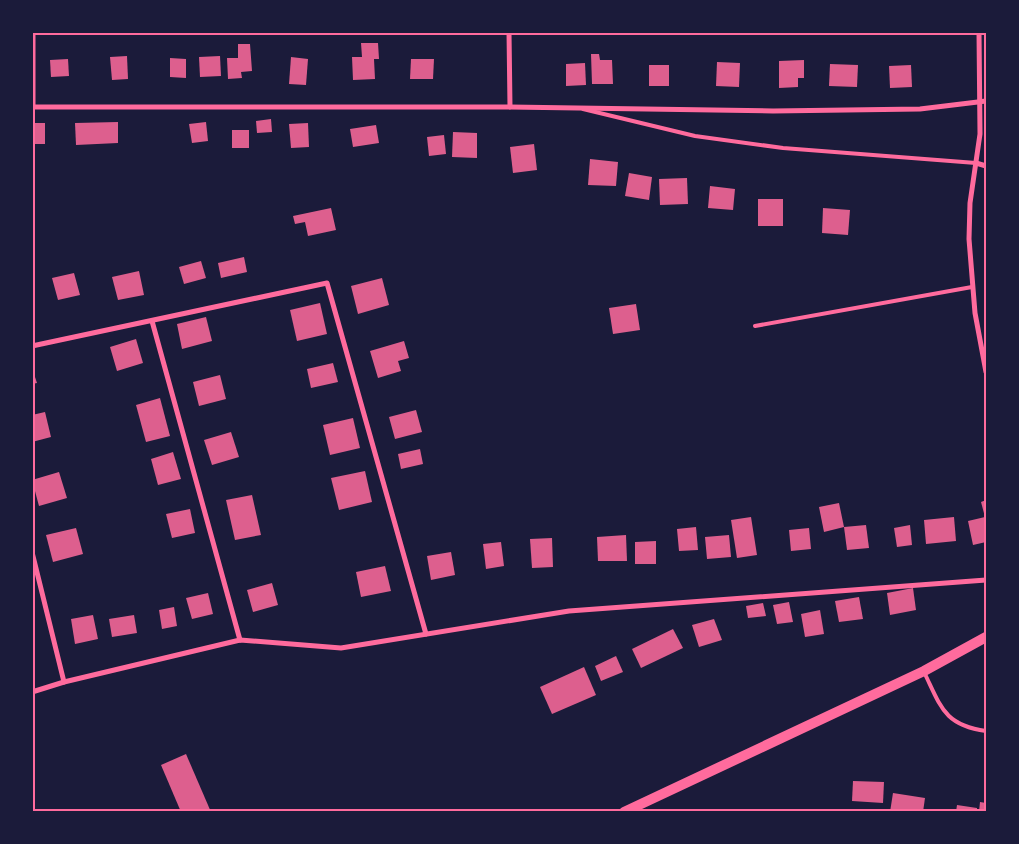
<svg xmlns="http://www.w3.org/2000/svg" width="1019" height="844" font-family="Rubik,sans-serif">
  <style>
    .building { fill: #dd5f8e }
    .lines { fill: none; stroke-linecap: round; stroke-linejoin: round }
    .service { stroke: #ff6b9d; stroke-width: 4 }
    .minor { stroke: #ff6b9d; stroke-width: 5 }
    .secondary { stroke: #ff6b9d; stroke-width: 10 }
    .neatline { fill: none; stroke: #ff6b9d; stroke-width: 2 }
  </style>
  <rect width="100%" height="100%" fill="#1b1b3a"/>
  <g class="building">
    <polygon points="361,43 378,43 379,59 374,59 375,79 353,80 352,57 362,57"/>
    <polygon points="238,44 250,44 252,71 241,72 242,78 228,79 227,58 238,58"/>
    <polygon points="591,54 599,54 600,60 612,60 613,84 592,84"/>
    <polygon points="127,56 128,79 112,80 110,57"/>
    <polygon points="220,56 221,76 200,77 199,57"/>
    <polygon points="291,57 308,59 306,85 289,84"/>
    <polygon points="170,58 186,59 186,78 170,77"/>
    <polygon points="68,59 69,76 51,77 50,60"/>
    <polygon points="411,59 434,59 433,79 410,79"/>
    <polygon points="804,60 804,78 798,78 798,87 779,88 779,61"/>
    <polygon points="717,62 740,63 739,87 716,86"/>
    <polygon points="585,63 586,85 566,86 566,64"/>
    <polygon points="830,64 858,65 857,87 829,86"/>
    <rect x="649" y="65" width="20" height="21"/>
    <polygon points="911,65 912,87 890,88 889,66"/>
    <polygon points="271,119 272,132 257,133 256,121"/>
    <polygon points="118,122 118,143 76,145 75,123"/>
    <polygon points="206,122 208,141 192,143 189,124"/>
    <rect x="32" y="123" width="13" height="21"/>
    <polygon points="308,123 309,147 291,148 289,124"/>
    <polygon points="376,125 379,143 353,147 350,129"/>
    <rect x="232" y="130" width="17" height="18"/>
    <polygon points="453,132 477,133 477,158 452,157"/>
    <polygon points="444,135 446,154 429,156 427,137"/>
    <polygon points="534,144 537,170 513,173 510,147"/>
    <polygon points="590,159 618,162 616,186 588,185"/>
    <polygon points="629,173 652,177 649,200 625,196"/>
    <polygon points="687,178 688,204 660,205 659,179"/>
    <polygon points="710,186 735,189 733,210 708,208"/>
    <rect x="758" y="199" width="25" height="27"/>
    <polygon points="331,208 336,230 308,236 305,222 295,224 293,216"/>
    <polygon points="823,208 850,210 848,235 822,233"/>
    <polygon points="244,257 247,272 221,278 218,263"/>
    <polygon points="201,261 206,278 184,284 179,267"/>
    <polygon points="139,271 144,295 118,300 112,277"/>
    <polygon points="74,273 80,295 58,300 52,278"/>
    <polygon points="382,278 389,305 358,314 351,286"/>
    <polygon points="320,303 327,334 297,341 290,310"/>
    <polygon points="636,304 640,330 613,334 609,308"/>
    <polygon points="206,317 212,341 182,349 177,324"/>
    <polygon points="136,339 143,363 117,371 110,347"/>
    <polygon points="404,341 409,358 398,361 401,371 378,378 370,351"/>
    <polygon points="333,363 338,382 311,388 307,369"/>
    <polygon points="32,368 37,383 32,384"/>
    <polygon points="220,375 226,399 199,406 193,382"/>
    <polygon points="160,398 170,436 146,442 136,405"/>
    <polygon points="416,410 422,432 395,439 389,417"/>
    <polygon points="45,412 51,437 32,442 32,415"/>
    <polygon points="353,418 360,448 330,455 323,425"/>
    <polygon points="231,432 239,457 212,465 204,440"/>
    <polygon points="420,449 423,464 401,469 398,454"/>
    <polygon points="173,452 181,479 158,485 151,459"/>
    <polygon points="365,471 372,502 339,510 331,478"/>
    <polygon points="59,472 67,498 39,506 32,480"/>
    <polygon points="252,495 261,535 235,540 226,500"/>
    <polygon points="986,500 986,542 973,545 968,521 985,517 981,502"/>
    <polygon points="839,503 844,527 824,532 819,507"/>
    <polygon points="190,509 195,533 172,538 166,514"/>
    <polygon points="751,517 757,555 737,558 731,520"/>
    <polygon points="954,517 956,541 926,544 924,520"/>
    <polygon points="866,525 869,548 847,550 844,527"/>
    <polygon points="910,525 912,545 897,547 894,528"/>
    <polygon points="696,527 698,550 679,551 677,529"/>
    <polygon points="76,528 83,554 53,562 46,535"/>
    <polygon points="809,528 811,549 791,551 789,530"/>
    <polygon points="626,535 627,561 598,561 597,537"/>
    <polygon points="729,535 731,557 707,559 705,537"/>
    <polygon points="552,538 553,567 532,568 530,539"/>
    <polygon points="656,541 656,564 635,564 635,542"/>
    <polygon points="501,542 504,566 486,569 483,544"/>
    <polygon points="451,552 455,575 431,580 427,556"/>
    <polygon points="385,566 391,591 361,597 356,572"/>
    <polygon points="272,583 278,605 253,612 247,590"/>
    <polygon points="913,588 916,610 890,615 887,593"/>
    <polygon points="208,593 213,614 192,619 186,598"/>
    <polygon points="859,597 863,619 839,622 835,601"/>
    <polygon points="789,602 793,622 777,624 773,605"/>
    <polygon points="763,603 766,616 748,618 746,606"/>
    <polygon points="174,607 177,626 162,629 159,610"/>
    <polygon points="820,610 824,634 805,637 801,614"/>
    <polygon points="93,615 98,639 75,644 71,619"/>
    <polygon points="134,615 137,633 112,637 109,619"/>
    <polygon points="714,619 722,640 699,647 692,625"/>
    <polygon points="673,629 683,648 641,668 632,649"/>
    <polygon points="616,656 623,672 601,681 595,666"/>
    <polygon points="584,667 596,695 552,714 540,687"/>
    <polygon points="186,754 211,812 181,812 161,765"/>
    <polygon points="853,781 884,782 883,803 852,801"/>
    <polygon points="893,793 925,798 923,812 890,812"/>
    <polygon points="980,802 986,803 986,812 979,812"/>
    <polygon points="957,805 977,808 977,812 956,812"/>
  </g>
  <g class="lines">
    <g class="service">
      <polyline points="583,109 695,136 783,148 976,163"/>
      <polyline points="755,326 972,287"/>
      <path d="M924 672C941 707 944 725 986 731"/>
    </g>
    <g class="minor">
      <polyline points="509,32 510,107"/>
      <polyline points="979,32 980,134 970,203 969,239 975,313 986,372"/>
      <polyline points="32,107 510,107 773,111 920,109 986,101"/>
      <polyline points="33,107 33,32"/>
      <polyline points="976,163 986,166"/>
      <polyline points="152,321 240,640"/>
      <polyline points="32,346 327,283 426,634"/>
      <polyline points="32,552 64,682"/>
      <polyline points="32,692 64,682 240,640 341,648 569,611 986,580"/>
    </g>
    <polyline class="secondary" points="624,812 924,671 986,637"/>
  </g>
  <rect width="1019" height="844" fill="none" stroke="#1b1b3a" stroke-width="68"/>
  <rect x="34" y="34" width="951" height="776" class="neatline"/>
</svg>
